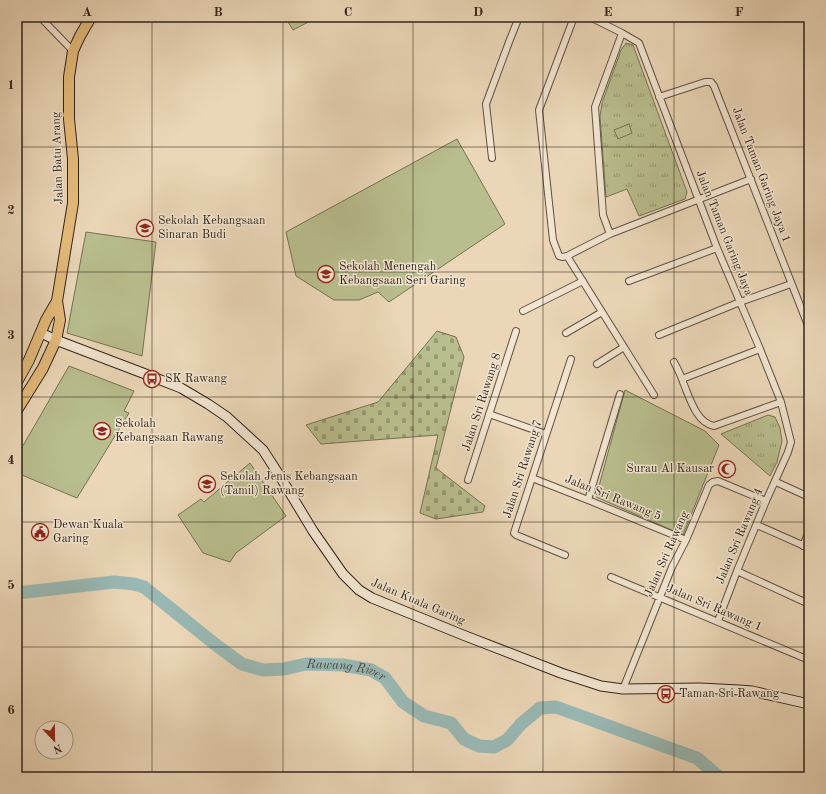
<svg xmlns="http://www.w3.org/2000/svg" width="826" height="794" font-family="'Old Standard TT',serif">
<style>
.cemetery{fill:url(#cemetery-stones);stroke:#767254}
.park{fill:url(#park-tufts);stroke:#767254}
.garden{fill:#b9be8e;stroke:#767254}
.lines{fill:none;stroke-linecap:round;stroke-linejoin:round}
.river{stroke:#99b8b4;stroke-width:13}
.street-casing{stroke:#605242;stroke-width:8}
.secondary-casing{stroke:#32251a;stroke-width:11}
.primary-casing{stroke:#32251a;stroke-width:12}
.street{stroke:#f2e5d1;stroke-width:6}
.secondary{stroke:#f2e5d1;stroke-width:9}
.primary{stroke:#e6bc7c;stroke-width:10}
.grid{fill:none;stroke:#32251a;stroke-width:1;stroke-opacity:0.55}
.labels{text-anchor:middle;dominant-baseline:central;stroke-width:3;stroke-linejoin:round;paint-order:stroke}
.street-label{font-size:12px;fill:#32251a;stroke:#f2e5d1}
.poi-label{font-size:12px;fill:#32251a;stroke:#f2e5d1;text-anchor:start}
.water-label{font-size:13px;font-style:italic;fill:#4c4a40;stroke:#f2e5d1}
.neatline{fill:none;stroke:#32251a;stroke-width:1.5}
.grid-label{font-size:13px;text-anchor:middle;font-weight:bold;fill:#32251a}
</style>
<defs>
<pattern id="cemetery-stones" width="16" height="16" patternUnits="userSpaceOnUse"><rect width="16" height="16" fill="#b9be8e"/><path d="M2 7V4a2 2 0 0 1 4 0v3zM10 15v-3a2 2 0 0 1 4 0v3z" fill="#979a73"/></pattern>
<pattern id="park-tufts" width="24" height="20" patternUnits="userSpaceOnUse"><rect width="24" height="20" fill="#b9be8e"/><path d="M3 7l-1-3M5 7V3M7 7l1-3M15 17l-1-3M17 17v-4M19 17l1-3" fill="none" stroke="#979a73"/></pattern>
</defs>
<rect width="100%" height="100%" fill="#ebd7b8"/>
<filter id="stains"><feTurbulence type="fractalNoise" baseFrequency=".005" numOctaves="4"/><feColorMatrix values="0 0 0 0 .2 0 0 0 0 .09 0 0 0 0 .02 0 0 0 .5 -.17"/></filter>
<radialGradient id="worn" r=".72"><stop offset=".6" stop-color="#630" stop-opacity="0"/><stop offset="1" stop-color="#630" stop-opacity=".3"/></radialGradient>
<path class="cemetery" d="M437 331 456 337 464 357 436 468 485 506 483 512 436 519 420 513 438 435 321 444 306 425 378 402Z"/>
<path class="park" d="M626 43 633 45 687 192 685 199 639 216 627 189 606 197 600 116 602 103 621 50Z
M768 415 775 417 780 428 782 441 777 462 770 476 721 434Z"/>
<path class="garden" d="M285 17H318L293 30Z
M629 124 632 133 618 139 614 130Z
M457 139 505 224 389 302 378 292 359 300H334L296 276 286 232Z
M86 232 156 242 142 356 67 333Z
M69 366 134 391 124 411 129 413 77 498 17 473V456Z
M625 390 705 431 719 445 683 535 596 497Z
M250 463 286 516 236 553 230 562 203 553 178 515 201 499 204 502Z"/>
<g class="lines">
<path class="river" id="s1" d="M17 593 114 582 134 584 144 587 216 645 242 664 263 670 284 669 306 664 343 665 371 670 385 678 403 702 424 716 451 723 464 739 479 746 494 747 507 740 521 724 540 708 556 707 697 758 719 777"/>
<g class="street-casing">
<path id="street" d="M40 17 73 51
M574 17 539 110 553 240 559 256 562 257 567 256 610 234 751 179
M590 17 622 33 639 43 717 248 760 349 781 402 791 442 788 452 766 501 737 571 718 621
M659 97 705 82H711L714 86 809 328
M492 158 486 104 509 42 519 17
M610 234 603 215 595 107 622 33
M567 256 654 395
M629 281 717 248
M523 311 583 281
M566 333 602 312
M659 335 740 302 791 284
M674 362C677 368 681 375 683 382 689 396 696 423 714 426L781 402
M597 364 624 347
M682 379 760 349
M489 414 546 434
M532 478 588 500 686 540
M468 480 516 331
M776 482 809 497
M588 500 620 394
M757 525 809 548
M803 546 809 531
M565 555 516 535 514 533 571 359
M737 571 809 604
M611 577 809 660
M623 689 672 567 686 540 709 485 713 482 718 481 766 501"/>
</g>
<g class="secondary-casing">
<path id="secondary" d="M41 333 56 340 148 375 181 388 208 404 227 417 263 450 281 478 313 531 343 574 359 590 372 598 463 635 561 673 601 686 623 689 700 688 739 690 752 691 809 704"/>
</g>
<g class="primary-casing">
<path id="primary" d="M17 382 29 360 46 320 57 301 73 203V159L69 119V77L73 51 80 36 91 17
M17 410 43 368 56 340 60 320 57 301"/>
</g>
<use href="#street" class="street"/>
<use href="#secondary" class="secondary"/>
<use href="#primary" class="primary"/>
</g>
<path class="grid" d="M152 17V777M283 17V777M413 17V777M543 17V777M674 17V777M17 147H809M17 272H809M17 397H809M17 522H809M17 647H809"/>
<defs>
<g id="school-ring" transform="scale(0.9)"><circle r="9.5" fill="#f2e5d1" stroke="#8f2418" stroke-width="1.5"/><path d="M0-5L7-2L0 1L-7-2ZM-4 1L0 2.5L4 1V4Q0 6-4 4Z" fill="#8f2418"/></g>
<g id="bus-ring" transform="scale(0.9)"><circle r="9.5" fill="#f2e5d1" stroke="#8f2418" stroke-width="1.5"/><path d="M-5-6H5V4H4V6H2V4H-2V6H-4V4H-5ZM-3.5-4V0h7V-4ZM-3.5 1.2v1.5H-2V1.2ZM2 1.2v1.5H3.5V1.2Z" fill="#8f2418"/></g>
<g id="mosque-ring" transform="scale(0.9)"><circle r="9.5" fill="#f2e5d1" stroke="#8f2418" stroke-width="1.5"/><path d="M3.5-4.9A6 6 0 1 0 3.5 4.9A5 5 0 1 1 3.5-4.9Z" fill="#8f2418"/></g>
<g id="civic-ring" transform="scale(0.9)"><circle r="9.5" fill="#f2e5d1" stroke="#8f2418" stroke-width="1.5"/><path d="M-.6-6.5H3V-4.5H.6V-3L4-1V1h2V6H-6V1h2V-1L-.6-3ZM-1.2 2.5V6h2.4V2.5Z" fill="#8f2418"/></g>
</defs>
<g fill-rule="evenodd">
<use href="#school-ring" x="145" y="228"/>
<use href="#school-ring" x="326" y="274"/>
<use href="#bus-ring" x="152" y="379"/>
<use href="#school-ring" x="102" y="431"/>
<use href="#mosque-ring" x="727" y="469"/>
<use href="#school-ring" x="207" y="484"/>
<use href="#civic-ring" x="40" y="532"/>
<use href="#bus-ring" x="666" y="694"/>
</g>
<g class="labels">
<g class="street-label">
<text transform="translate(58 158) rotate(-92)">Jalan Batu Arang</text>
<text transform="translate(761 175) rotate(69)">Jalan Taman Garing Jaya 1</text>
<text transform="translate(724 233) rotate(68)">Jalan Taman Garing Jaya</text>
<text transform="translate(482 402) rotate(-72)">Jalan Sri Rawang 8</text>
<text transform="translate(523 469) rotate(-72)">Jalan Sri Rawang 7</text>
<text transform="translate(613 498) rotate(22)">Jalan Sri Rawang 5</text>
<text transform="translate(740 536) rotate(-67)">Jalan Sri Rawang 4</text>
<text transform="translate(667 554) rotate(-66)">Jalan Sri Rawang</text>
<text transform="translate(418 602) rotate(23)">Jalan Kuala Garing</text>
<text transform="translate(714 608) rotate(23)">Jalan Sri Rawang 1</text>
</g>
<g class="poi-label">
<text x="158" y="221">Sekolah Kebangsaan<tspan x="158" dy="14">Sinaran Budi</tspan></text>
<text x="339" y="267">Sekolah Menengah<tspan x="339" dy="14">Kebangsaan Seri Garing</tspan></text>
<text x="165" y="379">SK Rawang</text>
<text x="115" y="424">Sekolah<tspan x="115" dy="14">Kebangsaan Rawang</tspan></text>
<text x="714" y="469" text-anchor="end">Surau Al Kausar</text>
<text x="220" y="477">Sekolah Jenis Kebangsaan<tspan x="220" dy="14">(Tamil) Rawang</tspan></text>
<text x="53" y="525">Dewan Kuala<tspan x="53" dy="14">Garing</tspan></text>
<text x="679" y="694">Taman Sri Rawang</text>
</g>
<g class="water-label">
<text stroke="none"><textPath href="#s1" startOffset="359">Rawang River</textPath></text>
</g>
</g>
<rect width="826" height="794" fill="none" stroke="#ebd7b8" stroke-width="44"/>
<g transform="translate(54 740) rotate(158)"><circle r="19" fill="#f2e5d1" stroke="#a59888"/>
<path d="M0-3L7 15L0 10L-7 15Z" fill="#8f2418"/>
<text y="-6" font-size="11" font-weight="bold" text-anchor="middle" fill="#32251a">N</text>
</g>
<rect x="22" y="22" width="782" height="750" class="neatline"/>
<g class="grid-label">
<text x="87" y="16">A</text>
<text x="218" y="16">B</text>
<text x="348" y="16">C</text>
<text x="478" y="16">D</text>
<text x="608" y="16">E</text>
<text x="739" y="16">F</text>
<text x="11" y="89">1</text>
<text x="11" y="214">2</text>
<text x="11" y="339">3</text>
<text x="11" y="464">4</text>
<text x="11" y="589">5</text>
<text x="11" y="714">6</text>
</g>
<rect width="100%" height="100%" filter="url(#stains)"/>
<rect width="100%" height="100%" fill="url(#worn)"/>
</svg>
